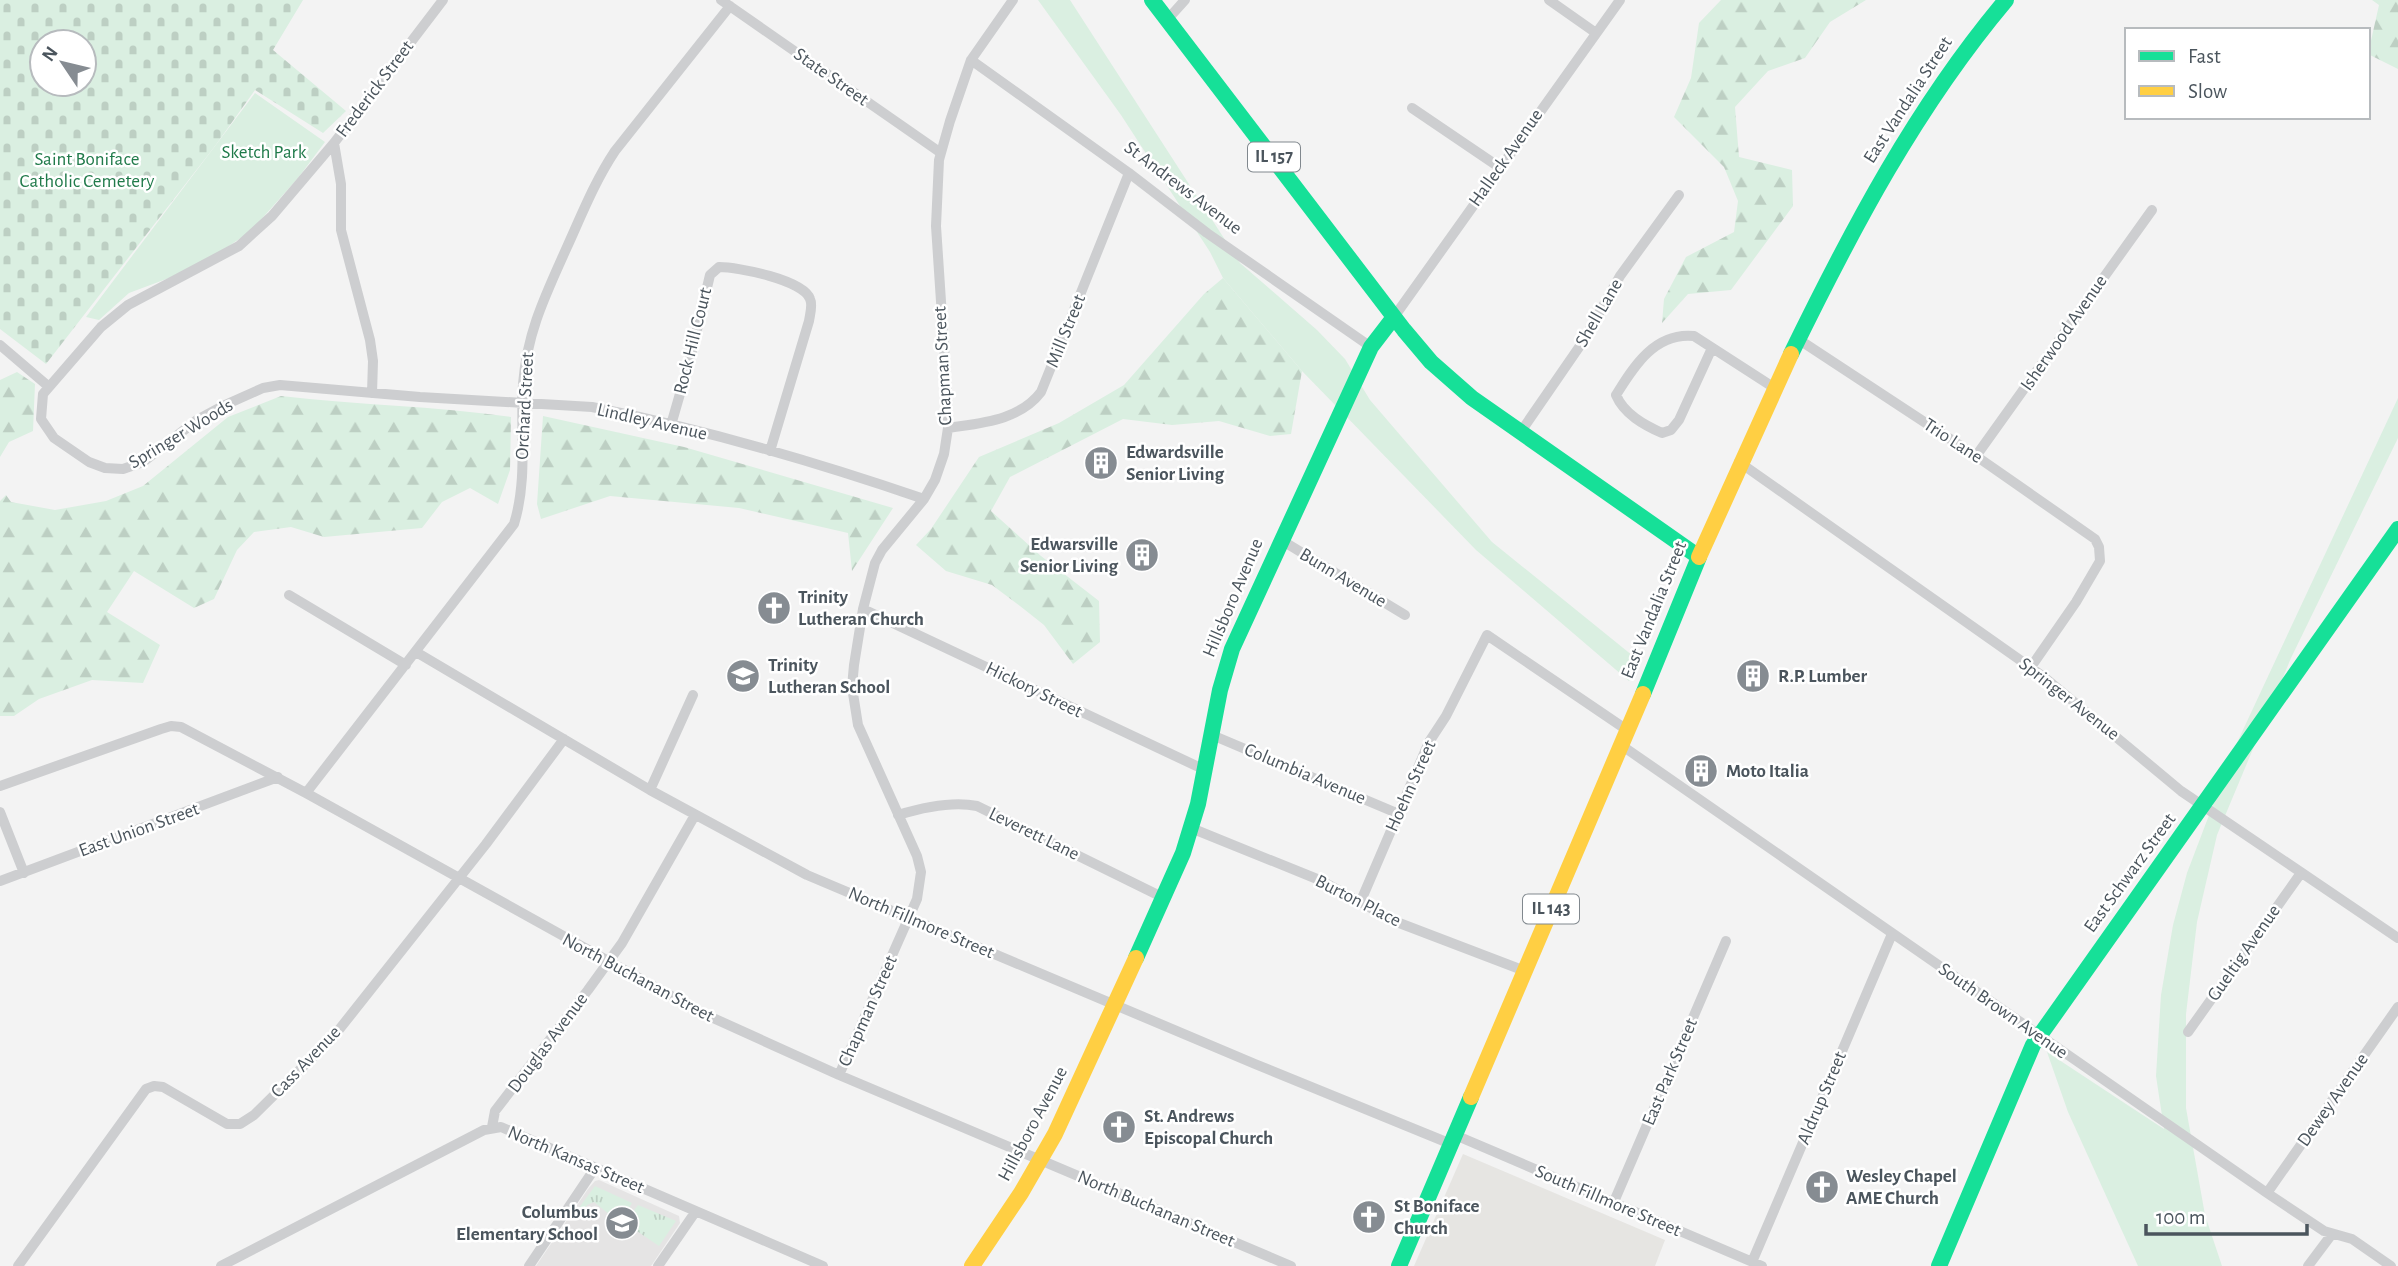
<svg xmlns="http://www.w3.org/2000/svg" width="2398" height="1266" font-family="'Alegreya Sans',sans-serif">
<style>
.commercial{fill:#e6e5e2}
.education{fill:#e5e4e4}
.grass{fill:url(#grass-tufts)}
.forest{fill:url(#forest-firs)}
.cemetery{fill:url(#cemetery-stones);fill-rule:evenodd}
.green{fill:#daefe1}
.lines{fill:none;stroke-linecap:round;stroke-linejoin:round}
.street{stroke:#cdced0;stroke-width:10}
.fast{stroke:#16e098;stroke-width:16}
.slow{stroke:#ffcf43;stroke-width:16}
.labels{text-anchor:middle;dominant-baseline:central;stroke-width:5;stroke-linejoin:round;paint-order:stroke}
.shield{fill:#fff;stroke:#81888e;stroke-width:2}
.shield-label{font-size:18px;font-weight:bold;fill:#4b555d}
.street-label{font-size:19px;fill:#4b555d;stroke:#fff}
.park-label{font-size:19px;fill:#207a4a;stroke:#fff}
.poi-label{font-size:19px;font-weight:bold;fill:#4b555d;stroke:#fff;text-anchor:start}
</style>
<defs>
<pattern id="grass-tufts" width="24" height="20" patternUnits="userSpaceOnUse" patternTransform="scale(1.75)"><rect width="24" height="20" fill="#daefe1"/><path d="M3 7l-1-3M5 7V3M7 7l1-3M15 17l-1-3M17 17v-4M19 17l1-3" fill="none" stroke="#bdcfc3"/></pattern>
<pattern id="forest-firs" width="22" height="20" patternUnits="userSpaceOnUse" patternTransform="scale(1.75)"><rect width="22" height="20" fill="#daefe1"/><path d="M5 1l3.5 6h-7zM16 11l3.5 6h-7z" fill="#bdcfc3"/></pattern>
<pattern id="cemetery-stones" width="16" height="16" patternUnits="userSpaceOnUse" patternTransform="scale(1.75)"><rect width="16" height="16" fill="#daefe1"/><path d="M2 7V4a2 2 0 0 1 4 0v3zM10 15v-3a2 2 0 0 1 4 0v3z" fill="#bdcfc3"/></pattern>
</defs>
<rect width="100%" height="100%" fill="#f3f3f3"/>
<path class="commercial" d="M1463 1154 1665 1240 1655 1266H1414Z"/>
<path class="education" d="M599 1180 679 1216 680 1223 651 1266H536L588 1189 595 1181Z"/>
<path class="grass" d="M595 1186 632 1203 620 1223 594 1202 587 1205 579 1219 573 1216Z
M638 1205 676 1221 659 1246 625 1223Z"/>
<path class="forest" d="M1721 0H1866L1830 22 1805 58 1768 71 1735 107 1739 157 1792 170 1793 206 1731 290 1688 294 1662 323 1664 299 1686 257 1734 232 1738 201 1724 167 1674 117 1691 78 1699 23Z
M2372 0H2398V69L2368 54 2379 5Z
M1223 278 1302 371 1291 434 1270 436 1219 421 1172 425 1123 419 1010 477 991 511 1041 556 1099 601 1100 642 1073 664 1044 625 1020 606 992 585 946 571 916 545 931 529 979 457 1059 423 1124 385 1204 294Z
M17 372 35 384 33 431 9 442 0 457V380Z
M281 396C357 405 435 406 511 417L510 470 498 504 470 488 442 502 422 528 324 537 291 527 254 532 237 550 214 599 194 608 134 571 107 612 160 645 143 683 92 680 39 699 14 716H0V501L6 495 11 502 55 510 106 501 143 486 228 417Z
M543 416 684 447 893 508 852 571 848 533 739 508 610 496 541 519 537 504Z"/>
<path class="cemetery" d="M0 0H303L273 50 346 111 323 133 255 90 215 146 46 364 0 329ZM42 42H84V84H42Z"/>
<path class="green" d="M1038 0H1070L1240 263 1317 330 1345 359 1370 400 1492 542 1638 660 1629 681 1476 550 1302 371 1223 278 1210 252 1121 115Z
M255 93 325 142 298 178 251 231 223 250 169 278 129 293 99 320 86 317Z
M2398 398V438L2291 658 2217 835 2197 922 2186 1014V1108L2205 1215 2222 1266H2138L2068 1112 2047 1052 2164 1129 2156 1076 2161 995 2173 925 2187 873 2235 747Z"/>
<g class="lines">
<path class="street" d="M721 0 941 153
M1549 0 1596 33
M1167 20 1185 0
M971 60 1129 173 1207 233 1371 347
M1412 108 1499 167
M334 143 272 216 239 246 128 305 101 327 43 394 41 419 54 438 89 462 105 468 123 469 143 462 197 420 225 405 263 388 280 385 420 397 592 407C704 429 816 462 924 499
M1394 317 1620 0
M1798 339 1976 456 2095 539 2099 547 2100 561 2076 602 2031 667
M0 345 48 386
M1712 348 1679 420 1671 430 1662 433C1644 425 1624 414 1616 395 1634 366 1655 332 1694 336L1773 387
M372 393 373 361 370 340 341 230V184L334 143 443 0
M671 425 690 359 710 275 719 267C738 267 804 280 810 299 813 305 810 314 809 321L770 451
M948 428C980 423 1019 421 1041 392L1129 173
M1520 433 1584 340 1620 276 1679 195
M1976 456 2152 210
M1739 462 2044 677 2181 791 2398 938
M1281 540 1405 615
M289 595 406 665
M863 609 1205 770
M416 652 650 790 807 875 1255 1064 1451 1144
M1212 735 1399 814
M1621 745 2267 1193 2324 1231 2352 1239 2391 1266
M0 786 161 729 171 726 181 727 306 793 702 1013 839 1075 1291 1266
M650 790 693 695
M306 793 514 524C528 479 520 431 523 384 527 332 546 294 567 247 582 214 595 181 615 151L730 6
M0 812 24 873
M898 815C921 808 953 801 977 806L1164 898
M1191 828 1322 881 1394 921 1525 971
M0 881 278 777
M1360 903 1429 742 1446 716 1487 635 1627 730
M2188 1032 2301 873
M839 1075 917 899 921 872 917 856 858 725 852 687 854 665 863 609 875 563 882 550 924 499 935 480 944 454 948 428 947 392 936 226 939 160 950 121 971 60 1013 0
M492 1127 495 1111 588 990 622 943 695 815
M1455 1135 1762 1266
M2267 1193 2398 1007
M1613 1204 1726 941
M1752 1262 1892 934
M18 1266 146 1089 154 1086 163 1087 227 1124H240L254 1115 334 1036 486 844 564 739
M221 1266 484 1130 501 1127 823 1266
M529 1266 595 1168
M658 1266 696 1211
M2308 1266 2332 1234"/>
<path class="fast" d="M1152 0 1404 330 1431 362 1472 398 1699 557 1643 694
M1791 354C1852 229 1916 107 2006 0
M1136 958 1183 853 1198 804 1220 690 1232 649 1371 347 1394 317
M1399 1266 1471 1097
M1939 1266 2033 1045 2398 529"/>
<path class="slow" d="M1699 557 1791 354
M1471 1097 1643 694
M972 1266 1021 1193 1055 1134 1136 958"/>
</g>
<defs>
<g id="building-disc" transform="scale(1.75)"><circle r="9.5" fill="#868c92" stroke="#fff"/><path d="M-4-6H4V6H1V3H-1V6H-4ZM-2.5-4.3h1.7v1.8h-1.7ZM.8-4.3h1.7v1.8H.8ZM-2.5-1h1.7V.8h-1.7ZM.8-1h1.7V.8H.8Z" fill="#fff"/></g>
<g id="church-disc" transform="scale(1.75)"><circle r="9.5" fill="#868c92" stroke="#fff"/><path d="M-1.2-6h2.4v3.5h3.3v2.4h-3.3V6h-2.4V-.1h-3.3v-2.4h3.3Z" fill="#fff"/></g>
<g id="school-disc" transform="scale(1.75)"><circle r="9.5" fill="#868c92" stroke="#fff"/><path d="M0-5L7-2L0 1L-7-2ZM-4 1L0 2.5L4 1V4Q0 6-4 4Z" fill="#fff"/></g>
</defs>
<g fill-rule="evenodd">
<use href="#building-disc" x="1101" y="463"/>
<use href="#building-disc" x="1142" y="555"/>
<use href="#church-disc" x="774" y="608"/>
<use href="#school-disc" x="743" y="676"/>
<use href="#building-disc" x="1753" y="676"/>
<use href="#building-disc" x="1701" y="771"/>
<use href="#church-disc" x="1119" y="1127"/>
<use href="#church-disc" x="1822" y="1187"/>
<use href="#church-disc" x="1369" y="1217"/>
<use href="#school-disc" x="622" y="1223"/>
</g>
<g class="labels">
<g class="shield">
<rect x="1248" y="142.5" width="52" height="29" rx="5"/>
<rect x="1523" y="894.5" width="56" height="29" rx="5"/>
</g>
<g class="shield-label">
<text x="1274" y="157">IL 157</text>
<text x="1551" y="909">IL 143</text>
</g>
<g class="street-label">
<text transform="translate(831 77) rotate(35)">State Street</text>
<text transform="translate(375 89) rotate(-53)">Frederick Street</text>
<text transform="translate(1908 100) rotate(-57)">East Vandalia Street</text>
<text transform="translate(1506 158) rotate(-55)">Halleck Avenue</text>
<text transform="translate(1183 188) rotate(37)">St Andrews Avenue</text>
<text transform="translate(1599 313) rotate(-60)">Shell Lane</text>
<text transform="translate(1066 331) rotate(-68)">Mill Street</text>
<text transform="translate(2064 333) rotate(-55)">Isherwood Avenue</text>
<text transform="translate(693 341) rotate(-76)">Rock Hill Court</text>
<text transform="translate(943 366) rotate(-93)">Chapman Street</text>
<text transform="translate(525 406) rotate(-87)">Orchard Street</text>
<text transform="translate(652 422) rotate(13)">Lindley Avenue</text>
<text transform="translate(181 434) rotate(-31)">Springer Woods</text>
<text transform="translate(1953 441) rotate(33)">Trio Lane</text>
<text transform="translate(1343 578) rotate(31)">Bunn Avenue</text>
<text transform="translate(1233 598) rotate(-67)">Hillsboro Avenue</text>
<text transform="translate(1654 610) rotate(-68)">East Vandalia Street</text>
<text transform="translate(1034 690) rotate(26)">Hickory Street</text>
<text transform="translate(2069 699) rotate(38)">Springer Avenue</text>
<text transform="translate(1305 774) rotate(23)">Columbia Avenue</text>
<text transform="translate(1411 786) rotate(-66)">Hoehn Street</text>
<text transform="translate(139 830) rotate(-20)">East Union Street</text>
<text transform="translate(1034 834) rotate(26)">Leverett Lane</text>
<text transform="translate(2130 873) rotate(-54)">East Schwarz Street</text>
<text transform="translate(1358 901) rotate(27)">Burton Place</text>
<text transform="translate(921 923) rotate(23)">North Fillmore Street</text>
<text transform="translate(2244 953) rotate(-55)">Gueltig Avenue</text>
<text transform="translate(638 978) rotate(28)">North Buchanan Street</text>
<text transform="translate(868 1011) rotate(-66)">Chapman Street</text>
<text transform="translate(2003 1011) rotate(35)">South Brown Avenue</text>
<text transform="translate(548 1043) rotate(-53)">Douglas Avenue</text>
<text transform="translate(306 1062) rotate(-46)">Cass Avenue</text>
<text transform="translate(1670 1072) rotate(-67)">East Park Street</text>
<text transform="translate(1822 1098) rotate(-67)">Aldrup Street</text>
<text transform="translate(2333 1100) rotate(-55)">Dewey Avenue</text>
<text transform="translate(1033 1124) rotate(-62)">Hillsboro Avenue</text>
<text transform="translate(576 1160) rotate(23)">North Kansas Street</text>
<text transform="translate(1608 1201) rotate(23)">South Fillmore Street</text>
<text transform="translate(1156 1209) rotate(23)">North Buchanan Street</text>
</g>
<g class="park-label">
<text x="264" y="152">Sketch Park</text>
<text x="87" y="159">Saint Boniface<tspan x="87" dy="22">Catholic Cemetery</tspan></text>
</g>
<g class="poi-label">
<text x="1126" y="452">Edwardsville<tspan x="1126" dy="22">Senior Living</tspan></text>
<text x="1118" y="544" text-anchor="end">Edwarsville<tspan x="1118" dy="22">Senior Living</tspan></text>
<text x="798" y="597">Trinity<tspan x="798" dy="22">Lutheran Church</tspan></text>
<text x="768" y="665">Trinity<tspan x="768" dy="22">Lutheran School</tspan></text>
<text x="1778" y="676">R.P. Lumber</text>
<text x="1726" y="771">Moto Italia</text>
<text x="1144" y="1116">St. Andrews<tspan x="1144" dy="22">Episcopal Church</tspan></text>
<text x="1846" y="1176">Wesley Chapel<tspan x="1846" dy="22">AME Church</tspan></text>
<text x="1394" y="1206">St Boniface<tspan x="1394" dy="22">Church</tspan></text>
<text x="598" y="1212" text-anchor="end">Columbus<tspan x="598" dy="22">Elementary School</tspan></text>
</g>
</g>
<rect x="2125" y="28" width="245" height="91" fill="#ffffff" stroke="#b7bbbe" stroke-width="2"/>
<rect x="2139" y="51" width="35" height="10" fill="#16e098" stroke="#b7bbbe" stroke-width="2"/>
<text x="2188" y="63" font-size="21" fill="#4b555d">Fast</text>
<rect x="2139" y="86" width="35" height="10" fill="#ffcf43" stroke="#b7bbbe" stroke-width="2"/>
<text x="2188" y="98" font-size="21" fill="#4b555d">Slow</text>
<g transform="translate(63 63) rotate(305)"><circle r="33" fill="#ffffff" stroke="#b7bbbe" stroke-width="2"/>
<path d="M0-5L12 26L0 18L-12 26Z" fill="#868c92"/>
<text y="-10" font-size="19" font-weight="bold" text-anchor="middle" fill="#4b555d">N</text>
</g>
<path d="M2146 1224v10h161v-10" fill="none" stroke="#4b555d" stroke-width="3.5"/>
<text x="2156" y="1224" font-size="21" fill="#4b555d" stroke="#ffffff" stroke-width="5" paint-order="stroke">100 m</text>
</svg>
